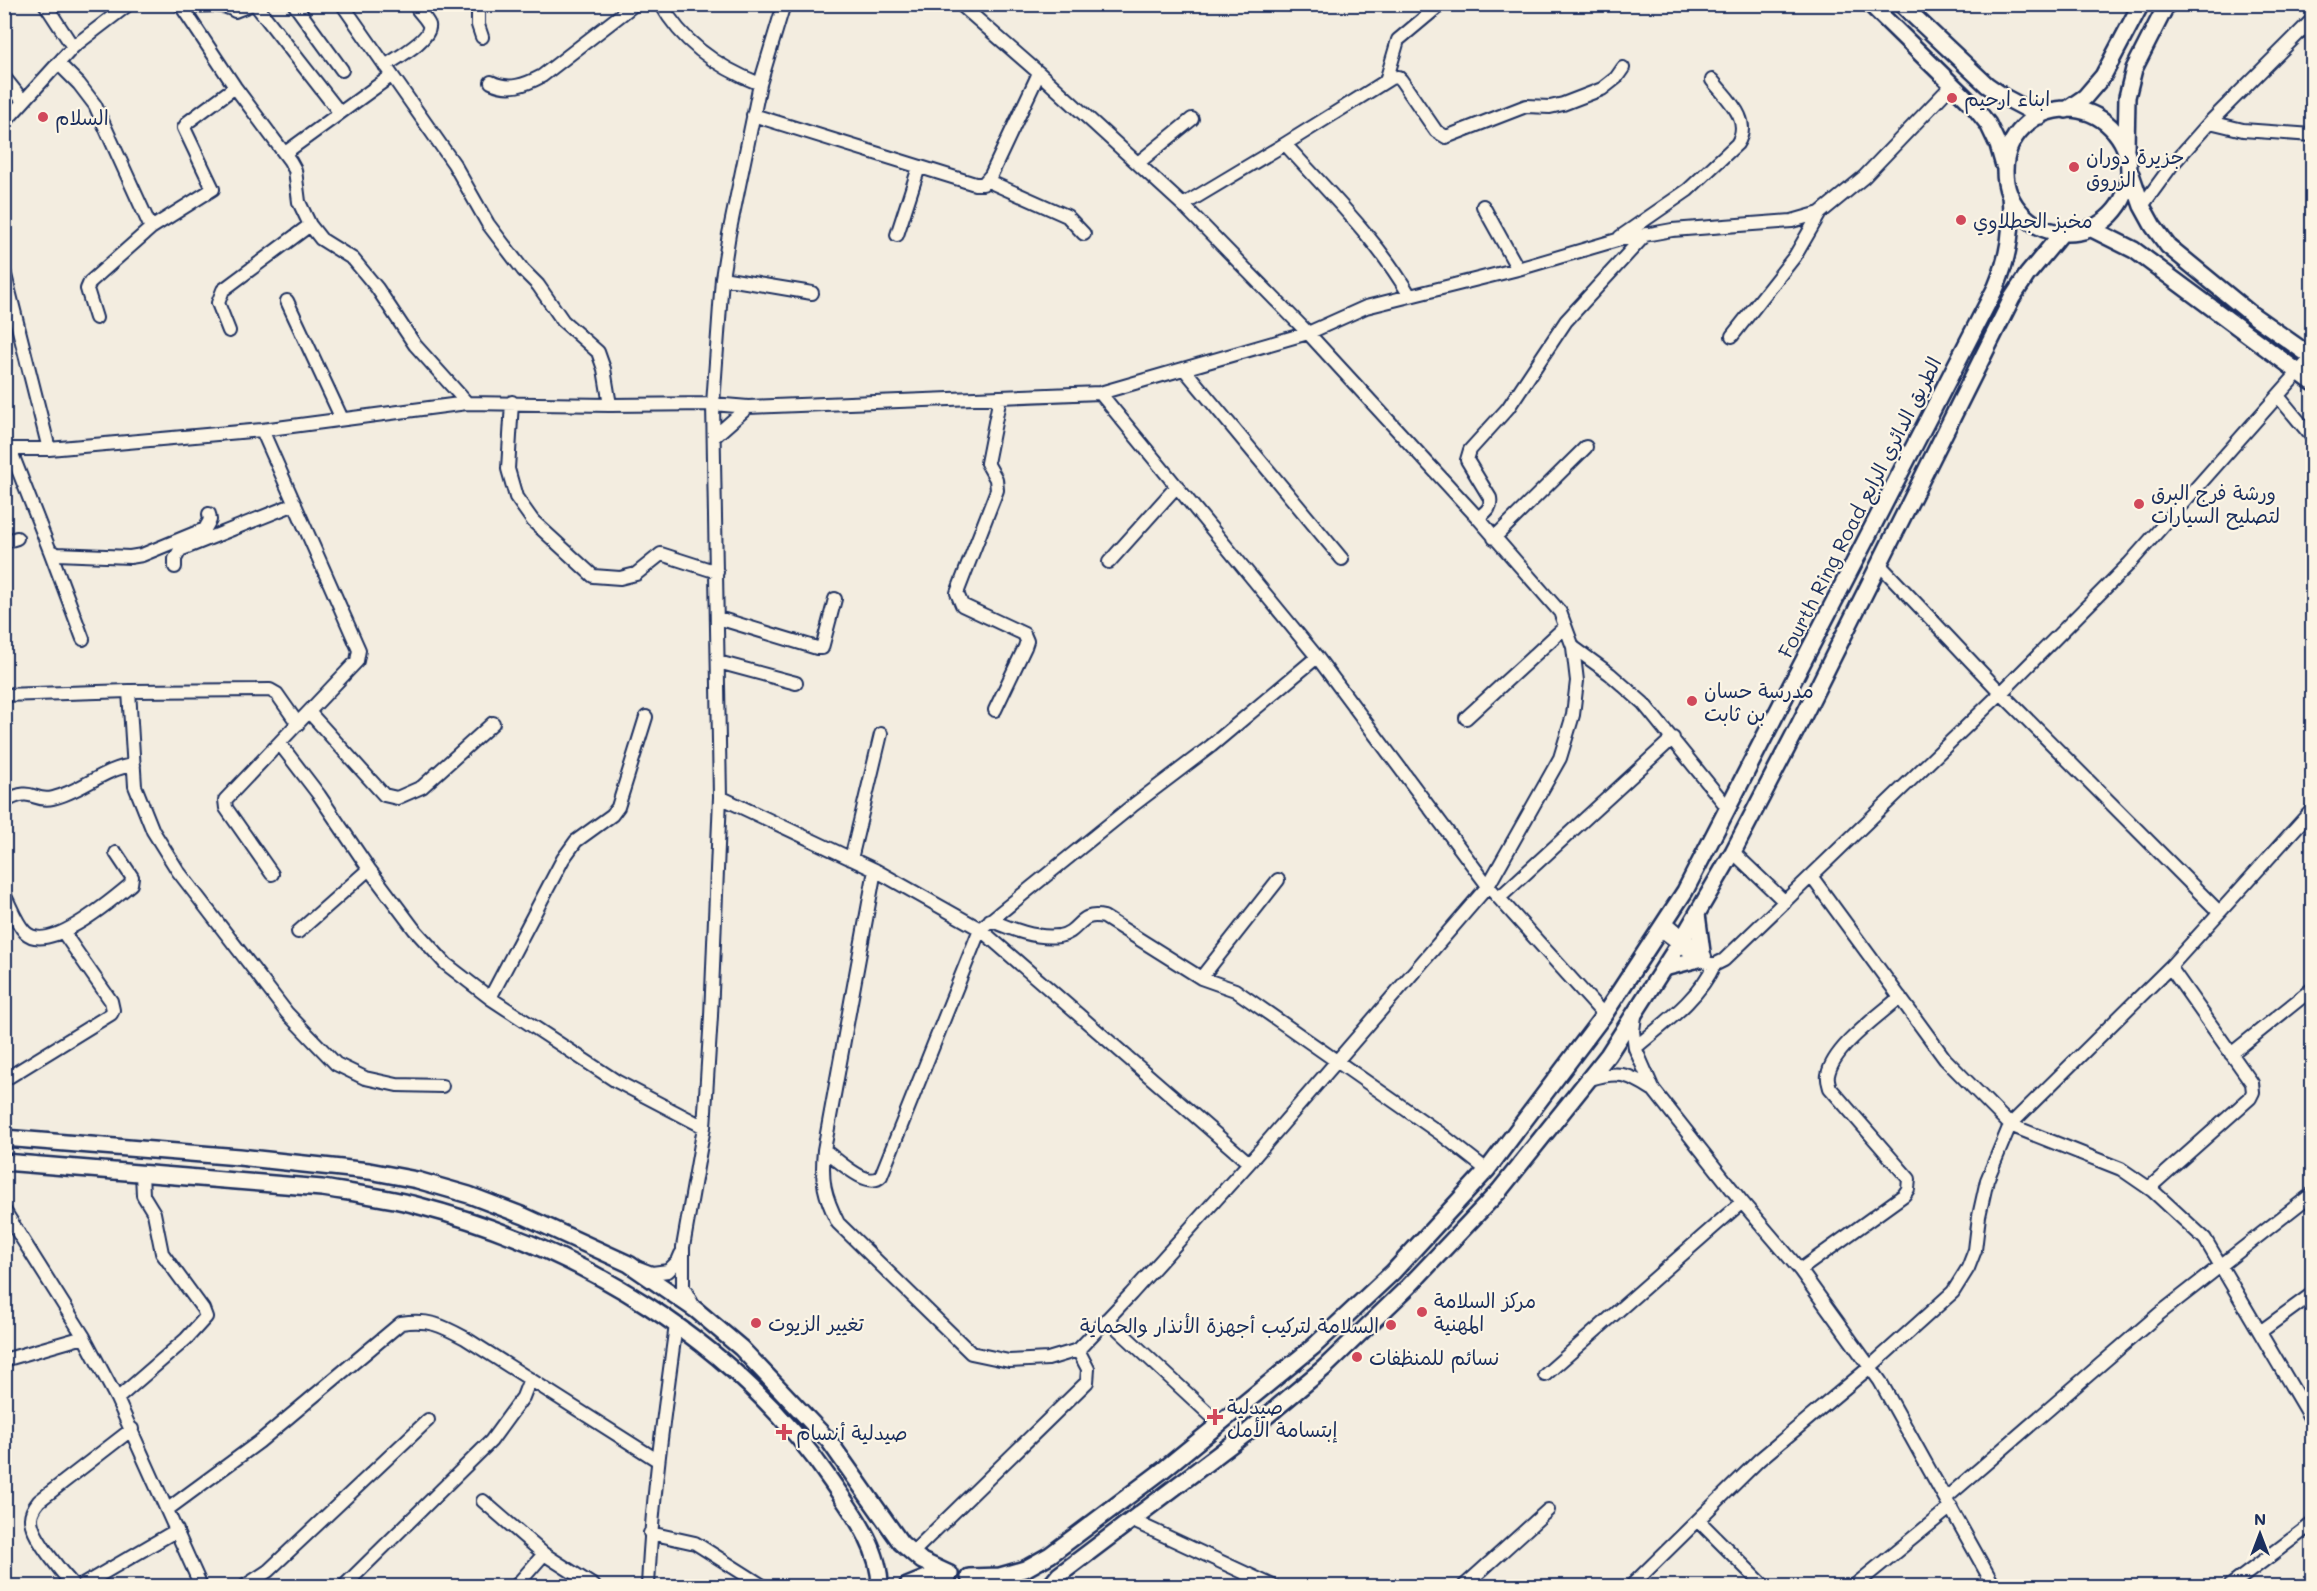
<svg xmlns="http://www.w3.org/2000/svg" width="2317" height="1591" font-family="Mali,'Playpen Sans Arabic',sans-serif">
<style>
.lines{fill:none;stroke-linecap:round;stroke-linejoin:round}
.minor-casing{stroke:#1b2f5e;stroke-width:16}
.major-casing{stroke:#1b2f5e;stroke-width:20}
.minor{stroke:#fcf5e5;stroke-width:12}
.major{stroke:#fcf5e5;stroke-width:15}
.poi-dot{fill:#d1495b;stroke:#fcf5e5;stroke-width:2}
.labels{text-anchor:middle;dominant-baseline:central;stroke-width:4.5;stroke-linejoin:round;paint-order:stroke}
.poi-label{font-size:20px;fill:#1b2f5e;stroke:#fcf5e5;text-anchor:start}
.street-label{font-size:20px;fill:#1b2f5e;stroke:#fcf5e5}
</style>
<rect width="100%" height="100%" fill="#f3ede0"/>
<filter id="ink" filterUnits="userSpaceOnUse"><feTurbulence type="fractalNoise" baseFrequency=".0167" numOctaves="2"/><feDisplacementMap in="SourceGraphic" scale="12" xChannelSelector="R" yChannelSelector="G"/><feConvolveMatrix kernelMatrix="1 2 1 2 8 2 1 2 1" color-interpolation-filters="sRGB"/></filter>
<g filter="url(#ink)">
<g class="lines">
<g class="minor-casing">
<path id="minor" d="M45 4 73 47
M180 4 235 87 290 161 295 170 299 202 310 225 321 239 353 259 377 288 415 345 467 403
M255 4 340 113
M294 4 342 70
M342 4 454 164 488 224 523 270 538 285 563 321 598 352 604 369 610 405
M478 4V25L482 37
M661 4C683 44 719 68 760 84
M182 7C198 6 221 2 235 11L253 4
M58 63 79 84 95 105 151 228
M385 66C395 59 432 39 429 25 427 20 421 14 418 10
M4 77 23 101
M1386 81 1398 40 1441 4
M491 82C509 91 525 85 542 76L635 4
M753 115 975 184H983L991 175 1039 73
M2210 122 2243 130 2312 135
M4 123 73 47 129 4
M1285 144C1329 193 1377 239 1410 296
M285 153 391 76
M1138 163 1192 119
M988 181 1067 216 1084 234
M1183 205 1285 144 1391 78 1398 77 1401 80 1436 131 1446 137 1526 106 1550 107 1563 104 1602 89 1616 78 1623 68
M1483 206 1518 269
M2142 206 2172 165 2210 122 2312 20
M897 235 919 167
M1620 237 1688 190 1737 144C1753 120 1727 99 1712 80
M4 271 49 449
M722 278 812 293
M287 301 342 419
M96 318 87 289 90 282 151 228 213 189 184 128 188 122 235 87
M229 331 218 303 223 290 310 225
M1732 336 1795 256 1820 213
M1184 369 1342 559
M1100 393 1308 333 1366 307 1518 269 1617 240 1672 230 1792 221 1820 213 1864 177 1953 84
M2278 396 2312 437
M512 402 508 469 516 497 533 521 593 576 620 578 636 574 661 554 717 572
M262 430 359 650 357 661 225 800 226 808 272 874
M714 437 748 407
M4 449H49L262 430 467 403 610 405 713 404 748 407 1100 393 1317 657 1488 886 1604 1015
M10 449 50 551 57 554 130 557 142 555 205 529 210 520 209 514
M1478 518C1485 512 1492 509 1490 498L1467 460 1470 450 1508 408 1566 321 1646 234
M1494 538 1586 447
M4 542 17 538
M50 551 83 639
M1109 562 1177 486
M1879 564 2001 693 2218 911
M175 567V559L180 550 295 504
M718 618 817 648H822L835 599
M1573 647 1610 674 1643 703 1728 808
M718 662 796 683
M129 691 270 690 277 694 298 724
M4 695 129 691 135 786 153 831 178 871 287 1013 336 1064 365 1078 397 1085 442 1086
M995 710 1025 647 1027 641 1024 634 962 605 957 593 997 490 996 479 987 463 1000 397
M309 712 384 795 397 798 422 787 493 723
M1466 718 1565 627
M280 744 319 795 369 869 414 929 446 964 490 998 616 1081 704 1127
M720 797 875 870 980 929 1249 1163
M4 802C34 785 32 803 53 798 81 792 104 768 134 765
M1733 852 1785 902
M851 859 881 734
M875 870 824 1150C821 1181 824 1195 838 1223L971 1353 1009 1361 1048 1359 1078 1350 1131 1294 1249 1163 1488 886 1560 758 1573 715 1577 681 1573 647 1560 612 1478 518 1308 333 1183 205 1039 73 960 4
M1811 876 1945 1059 2010 1125 2121 1169 2153 1191 2205 1239 2312 1421
M4 894C10 905 16 923 25 932 48 955 113 899 131 884L132 877 116 853
M1499 898 1673 738
M990 920C1011 929 1036 939 1059 936 1081 932 1078 911 1104 917L1201 978 1235 990 1441 1134 1487 1170
M1666 922 1705 956
M1661 930 1699 959 1714 965 1724 960 2001 693 2129 564 2312 357
M298 932 369 869
M1201 978 1278 880
M490 998 563 859 576 841 612 815 618 807 646 717
M1635 1016 1633 1031 1635 1048 1653 1089 1742 1202 1800 1270 1880 1381 1994 1586
M1635 1048C1663 1024 1699 999 1714 965
M2231 1054 2312 989
M1590 1079C1617 1071 1628 1073 1652 1089
M4 1080 111 1014 113 1010 111 1001 63 932
M824 1150C837 1159 868 1190 881 1176L980 929 1132 806 1211 746 1317 657
M2149 1188 2250 1098 2253 1092 2252 1083 2170 967
M4 1210 84 1337 117 1399 201 1586
M639 1268 652 1273 668 1271 678 1261 681 1254
M1800 1270 1904 1195 1908 1189 1909 1179 1830 1088C1829 1084 1827 1079 1828 1075 1833 1047 1880 1015 1900 997
M694 1307 683 1287V1247L704 1127 711 1016 720 797 713 404 722 278 729 234 760 84 784 4
M1107 1319 1220 1424
M2260 1332 2312 1294
M4 1360 84 1337
M1545 1375 1742 1202
M117 1399 186 1339 206 1317 203 1309 162 1253 154 1213 143 1195 142 1173
M1946 1498 2159 1314 2312 1194
M483 1501 544 1554 594 1586
M168 1509 259 1442 401 1323C429 1319 441 1325 465 1338L657 1460
M1131 1520 1273 1586
M1698 1520 1764 1586
M650 1533 695 1543 763 1586
M912 1553 1087 1382 1088 1369 1078 1350
M74 1586C63 1574 30 1535 31 1518 31 1512 35 1506 39 1501L132 1429
M81 1586 177 1530
M245 1586 268 1571 428 1420
M344 1586 491 1441 523 1397 530 1379
M516 1586 544 1554
M648 1586C652 1499 664 1413 676 1325
M1464 1586 1548 1510
M1631 1586 1759 1460 1870 1367 1953 1292 1968 1268 1975 1250 1979 1216 1987 1180 2010 1125 2170 967 2312 810
M1854 1586 1951 1507
M2230 1586 2312 1524"/>
</g>
<g class="major-casing">
<path id="major" d="M1870 4 1972 104 1988 124 1998 145 2004 166
M1901 4 1987 85 2006 98 2040 116
M2005 171a62 62 0 1 1 124 0a62 62 0 1 1-124 0Z
M2066 110 2085 97 2103 76 2141 4
M2126 148 2127 97 2134 69 2167 4
M2131 174 2142 206 2153 226 2168 246 2251 314 2312 357
M2090 228 2134 250 2312 382
M1697 914 1702 952
M1664 968 1699 959
M4 1138 239 1157 369 1171 417 1180 469 1195 524 1216 629 1264 696 1310 741 1348 829 1441 901 1543 922 1561 950 1574
M4 1162 322 1188C353 1193 385 1197 416 1205 579 1247 735 1341 831 1481 852 1512 880 1547 880 1586
M969 1577 1000 1576 1025 1569 1050 1555 1163 1470 1313 1347 1393 1272 1487 1170 1604 1015 1685 891 1996 287C2009 256 2013 229 2010 195
M907 1586 934 1575 949 1574
M1050 1586 1059 1575 1244 1435 1324 1368 1408 1287 1499 1191 1608 1055 1684 936 1733 852 1798 727 2012 298 2027 275 2062 233"/>
</g>
<use href="#minor" class="minor"/>
<use href="#major" class="major"/>
</g>
</g>
<g class="poi-dot">
<circle cx="1952" cy="98" r="6"/>
<circle cx="43" cy="117" r="6"/>
<circle cx="2074" cy="167" r="6"/>
<circle cx="1961" cy="220" r="6"/>
<circle cx="2139" cy="504" r="6"/>
<circle cx="1692" cy="701" r="6"/>
<circle cx="1422" cy="1312" r="6"/>
<circle cx="756" cy="1323" r="6"/>
<circle cx="1391" cy="1325" r="6"/>
<circle cx="1357" cy="1357" r="6"/>
<path d="M1212 1408h6v6h6v6h-6v6h-6v-6h-6v-6h6z"/>
<path d="M781 1423h6v6h6v6h-6v6h-6v-6h-6v-6h6z"/>
</g>
<g class="labels">
<g class="poi-label">
<text x="1964" y="98">ابناء ارحيم</text>
<text x="55" y="117">السلام</text>
<text x="2086" y="156">جزيرة دوران<tspan x="2086" dy="23">الزروق</tspan></text>
<text x="1973" y="220">مخبز الجطلاوي</text>
<text x="2151" y="492">ورشة فرج البرق<tspan x="2151" dy="23">لتصليح السيارات</tspan></text>
<text x="1704" y="690">مدرسة حسان<tspan x="1704" dy="23">بن ثابت</tspan></text>
<text x="1434" y="1300">مركز السلامة<tspan x="1434" dy="23">المهنية</tspan></text>
<text x="768" y="1323">تغيير الزيوت</text>
<text x="1379" y="1325" text-anchor="end">السلامة لتركيب أجهزة الأنذار والحماية</text>
<text x="1369" y="1357">نسائم للمنظفات</text>
<text x="1227" y="1406">صيدلية<tspan x="1227" dy="23">إبتسامة الأمل</tspan></text>
<text x="796" y="1432">صيدلية أنسام</text>
</g>
<g class="street-label">
<text transform="translate(1859 507) rotate(-63)">Fourth Ring Road الطريق الدائري الرابع</text>
</g>
</g>
<rect width="2317" height="1591" fill="none" stroke="#fcf5e5" stroke-width="24"/>
<rect x="12" y="12" width="2293" height="1567" fill="none" stroke="#1b2f5e" stroke-width="2" filter="url(#ink)"/>
<g transform="translate(2260 1534)" stroke="#fcf5e5" stroke-width="4.5" paint-order="stroke">
<path d="M0-4.5L10 22L0 15L-10 22Z" fill="#1b2f5e"/>
<text y="-9" font-size="16" font-weight="bold" text-anchor="middle" fill="#1b2f5e">N</text>
</g>
</svg>
